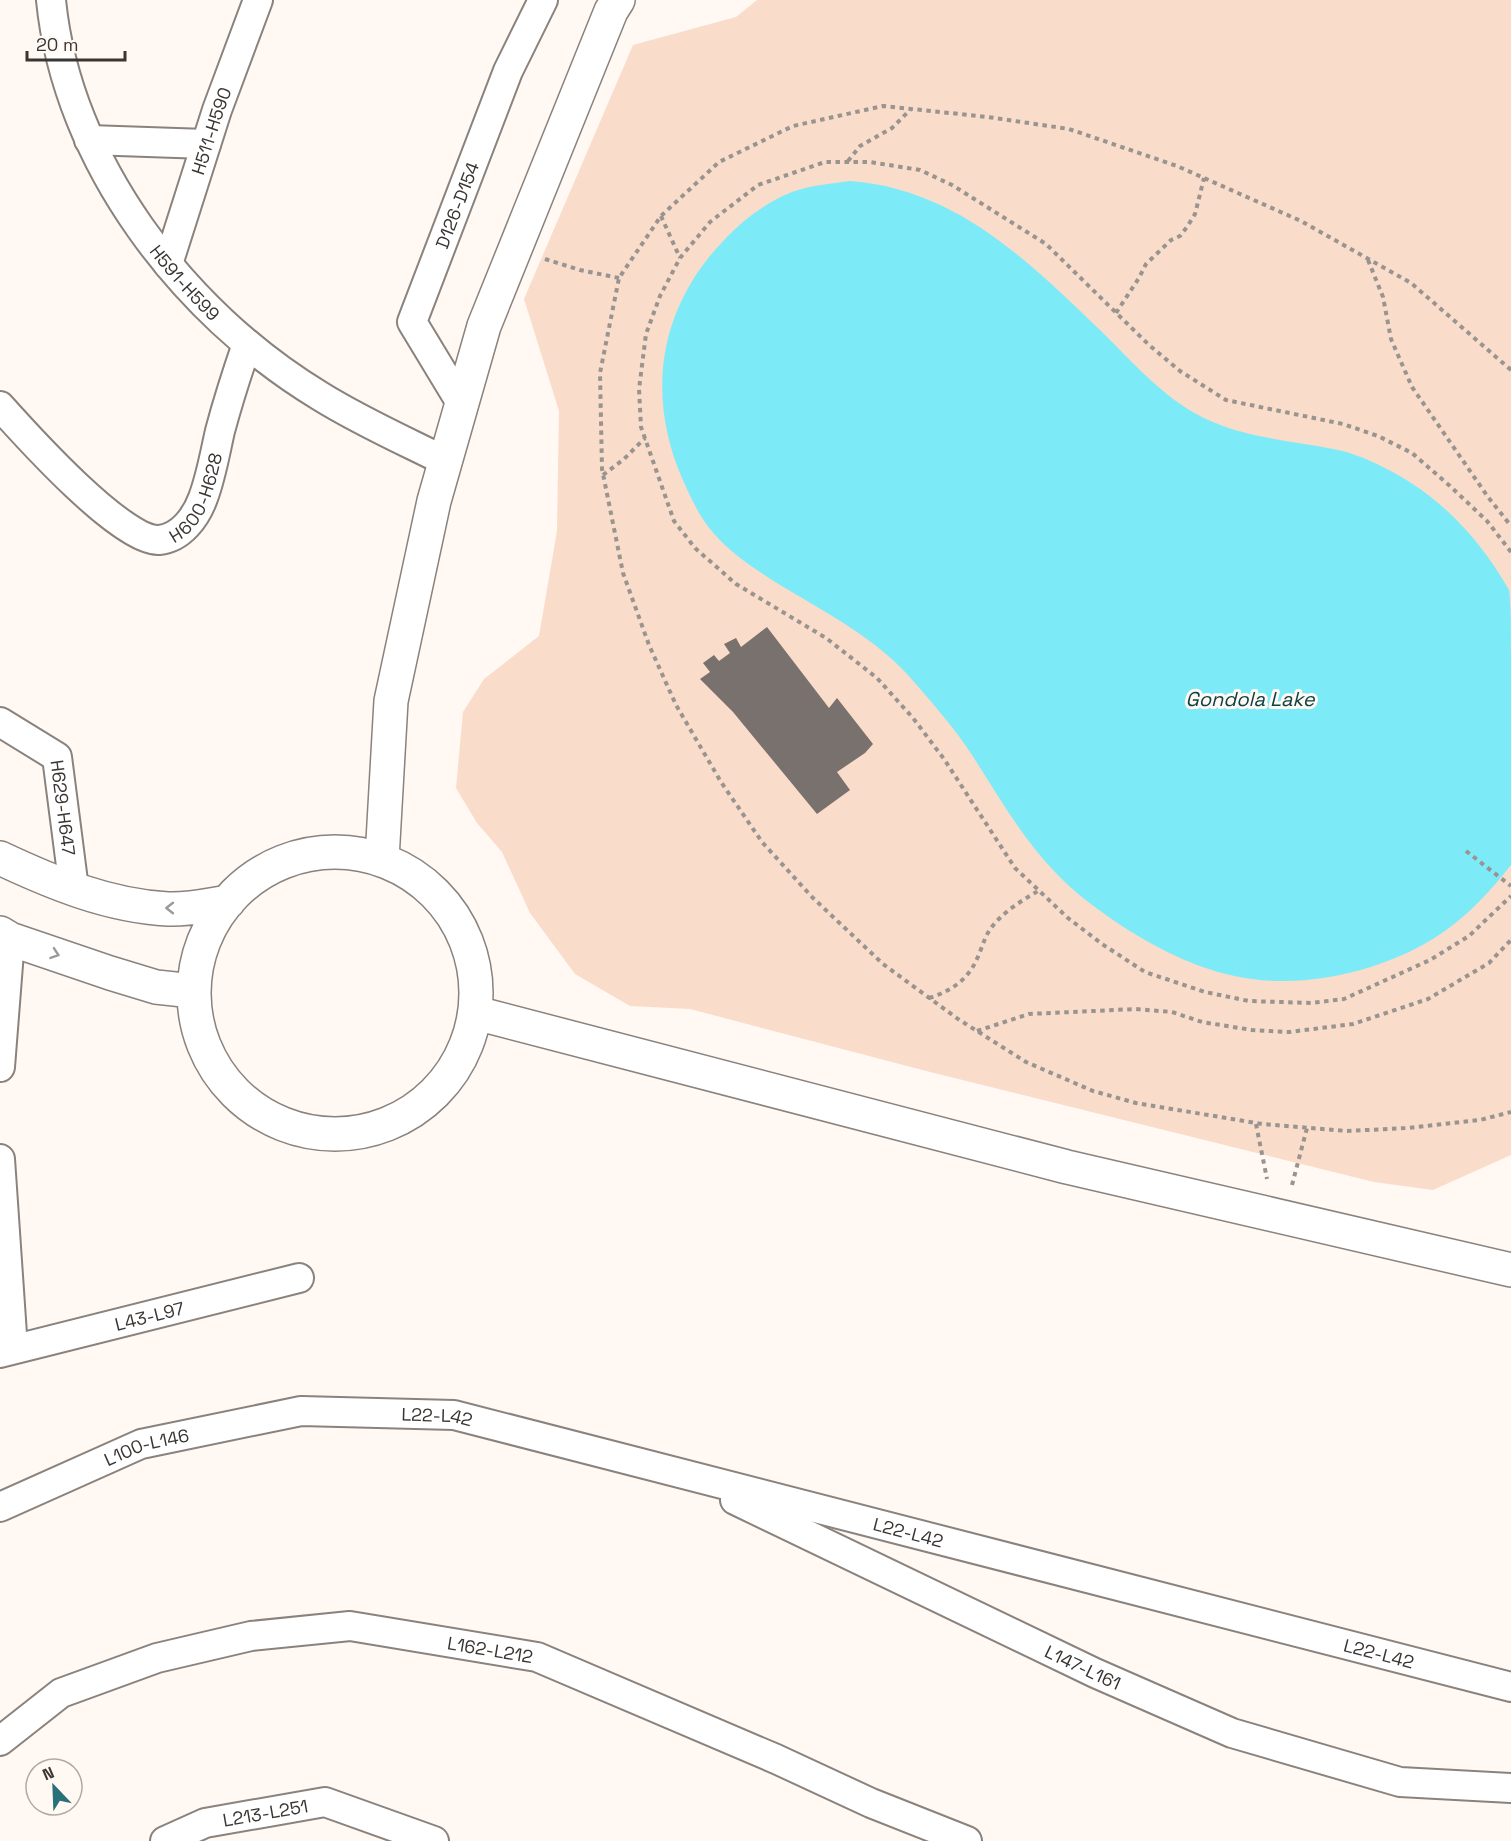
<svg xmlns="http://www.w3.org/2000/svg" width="1511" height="1841" font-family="'Space Grotesk',sans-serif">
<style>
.green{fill:#fadcca}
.water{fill:#7debf7}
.building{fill:#79716d}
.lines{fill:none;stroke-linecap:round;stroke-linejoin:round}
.minor-casing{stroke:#8a827d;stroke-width:32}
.tertiary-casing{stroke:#8a827d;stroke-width:36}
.path{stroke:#999490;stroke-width:4;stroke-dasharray:4.5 4.5;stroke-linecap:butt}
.minor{stroke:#fff;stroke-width:28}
.tertiary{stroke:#fff;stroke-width:33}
.oneway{stroke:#9c9a99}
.labels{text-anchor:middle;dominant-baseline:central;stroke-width:6;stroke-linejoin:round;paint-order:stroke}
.street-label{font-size:18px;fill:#393533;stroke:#fff8f3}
.water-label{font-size:20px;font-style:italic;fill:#0d4146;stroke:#fff8f3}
</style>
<rect width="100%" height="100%" fill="#fff8f3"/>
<path class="green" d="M757 0H1511V1155L1433 1190 1374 1182 934 1073 690 1009 630 1006 575 974 530 913 502 852 477 823 456 788 463 712 484 679 539 636 557 531 559 411 524 299 633 45 736 17Z"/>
<path class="water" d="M850 181C956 189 1027 260 1100 330 1131 360 1162 397 1202 417 1244 438 1288 440 1333 449 1351 452 1367 459 1383 467 1438 494 1479 537 1509 590 1511 600 1511 640 1511 654 1511 724 1511 795 1511 865 1493 888 1472 911 1449 928 1397 967 1315 988 1252 979 1205 973 1161 951 1122 926 1098 910 1073 892 1053 870 1021 836 997 794 972 755 954 727 929 699 907 674 872 636 823 611 780 585 755 569 729 553 710 529 698 514 690 496 682 478 645 392 660 305 726 238 744 219 767 202 792 192 811 185 830 184 850 181Z"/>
<path class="building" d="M767 627 829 708 837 698 873 744 865 753 837 772 850 790 817 814 733 712 700 679 710 672 703 663 714 655 719 661 730 653 724 644 736 638 741 647Z"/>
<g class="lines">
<g class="minor-casing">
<g id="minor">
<path id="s1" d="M51 0C67 162 183 313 320 396 360 421 403 440 445 461"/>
<path d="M89 140 206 144"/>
<path id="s2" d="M168 264 217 110 258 0"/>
<path id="s3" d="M461 403 412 322 508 71 543 0"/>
<path id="s4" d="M0 406C26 435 122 542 159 540 181 538 196 517 203 498 211 477 215 453 220 431 228 401 237 373 247 344"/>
<path id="s5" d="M0 722 57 757 74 889"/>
<path d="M0 1067 10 939"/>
<path d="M0 1159 13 1349"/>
<path id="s6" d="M0 1353 299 1278"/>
<path id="s7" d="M735 1500 1095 1673 1232 1733 1400 1782 1511 1788"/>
<path id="s8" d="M0 1507 141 1444 301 1411 454 1415 1511 1687"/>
<path id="s9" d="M0 1741 61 1693 157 1658 251 1636 350 1626 537 1657 776 1759 871 1803 967 1841"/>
<path id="s10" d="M165 1841 205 1823 325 1802 434 1841"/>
</g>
</g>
<g class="tertiary-casing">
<path id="tertiary" d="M194 993a141 141 0 1 1 282 0a141 141 0 1 1-282 0Z
M0 858C53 883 109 906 168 909 188 910 209 905 228 902
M382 859 391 701 434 501 484 326 611 11 618 0
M0 933 10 939 110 973 156 987 193 991
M476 1013 1067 1167 1511 1270"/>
</g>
<path class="path" d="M848 161 860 146 892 128 911 109
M661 216 680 258
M545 259 580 270 619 278
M1368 260 1383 297 1391 339 1412 387 1488 497 1511 526
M1116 313 1139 278 1146 264 1171 240 1180 236 1187 227 1195 214 1204 178
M1511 370 1411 283 1301 221 1177 166 1069 129 988 117 883 106 793 126 719 162 661 216 619 278 600 373 602 469 623 573 649 645 676 705 721 782 762 842 812 897 883 964 958 1019 1026 1062 1093 1091 1136 1103 1262 1124 1347 1131 1408 1128 1480 1120 1511 1112
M603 475 624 459 645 438
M1511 552 1487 521 1450 486 1412 453 1378 436 1343 424 1226 400 1180 371 1149 345 1046 244 952 185 920 170 870 162H825L758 185 710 222 680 258 660 296 646 334 639 389 641 427 674 521 695 548 736 584 826 638 877 678 913 718 944 759 1015 868 1068 918 1102 944 1145 972 1205 992 1249 1001 1311 1003 1344 999 1430 960 1469 936 1511 896
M1466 851 1511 886
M929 998C954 990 970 978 979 954 983 945 985 936 991 928 1003 912 1021 901 1038 891
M977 1031 1029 1014 1136 1009 1172 1012 1202 1022 1252 1030 1289 1032 1353 1024 1428 999 1489 963 1511 940
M1256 1124 1267 1179
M1292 1185 1307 1128"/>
<use href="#minor" class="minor"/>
<use href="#tertiary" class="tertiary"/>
</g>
<defs><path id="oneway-chevron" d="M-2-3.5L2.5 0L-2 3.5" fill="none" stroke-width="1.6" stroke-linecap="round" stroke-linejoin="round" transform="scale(1.5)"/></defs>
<g class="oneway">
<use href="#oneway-chevron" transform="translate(170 908) rotate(180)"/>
<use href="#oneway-chevron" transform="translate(55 954) rotate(19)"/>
</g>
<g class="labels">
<g class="street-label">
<text stroke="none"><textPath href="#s2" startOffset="140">H511-H590</textPath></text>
<text stroke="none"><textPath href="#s3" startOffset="220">D126-D154</textPath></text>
<text stroke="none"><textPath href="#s1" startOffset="318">H591-H599</textPath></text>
<text stroke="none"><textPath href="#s4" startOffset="272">H600-H628</textPath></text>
<text stroke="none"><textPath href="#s5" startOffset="118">H629-H647</textPath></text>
<text stroke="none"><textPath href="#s6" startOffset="154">L43-L97</textPath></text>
<text stroke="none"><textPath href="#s8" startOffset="454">L22-L42</textPath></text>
<text stroke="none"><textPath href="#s8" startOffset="159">L100-L146</textPath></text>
<text stroke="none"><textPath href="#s8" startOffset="940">L22-L42</textPath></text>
<text stroke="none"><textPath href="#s9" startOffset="518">L162-L212</textPath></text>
<text stroke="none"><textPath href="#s8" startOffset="1426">L22-L42</textPath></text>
<text stroke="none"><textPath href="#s7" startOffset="386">L147-L161</textPath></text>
<text stroke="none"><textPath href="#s10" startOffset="105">L213-L251</textPath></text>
</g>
<g class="water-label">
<text x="1250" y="699">Gondola Lake</text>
</g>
</g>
<g transform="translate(54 1787) rotate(337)"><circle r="28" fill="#fff8f3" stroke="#b0aaa6" stroke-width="1.5"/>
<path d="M0-4.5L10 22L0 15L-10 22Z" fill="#287179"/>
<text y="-9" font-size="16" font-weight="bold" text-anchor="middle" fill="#393533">N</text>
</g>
<path d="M27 51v9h98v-9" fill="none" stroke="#393533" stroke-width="3"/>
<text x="36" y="51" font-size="18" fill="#393533" stroke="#fff8f3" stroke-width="4.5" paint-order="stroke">20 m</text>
</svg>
